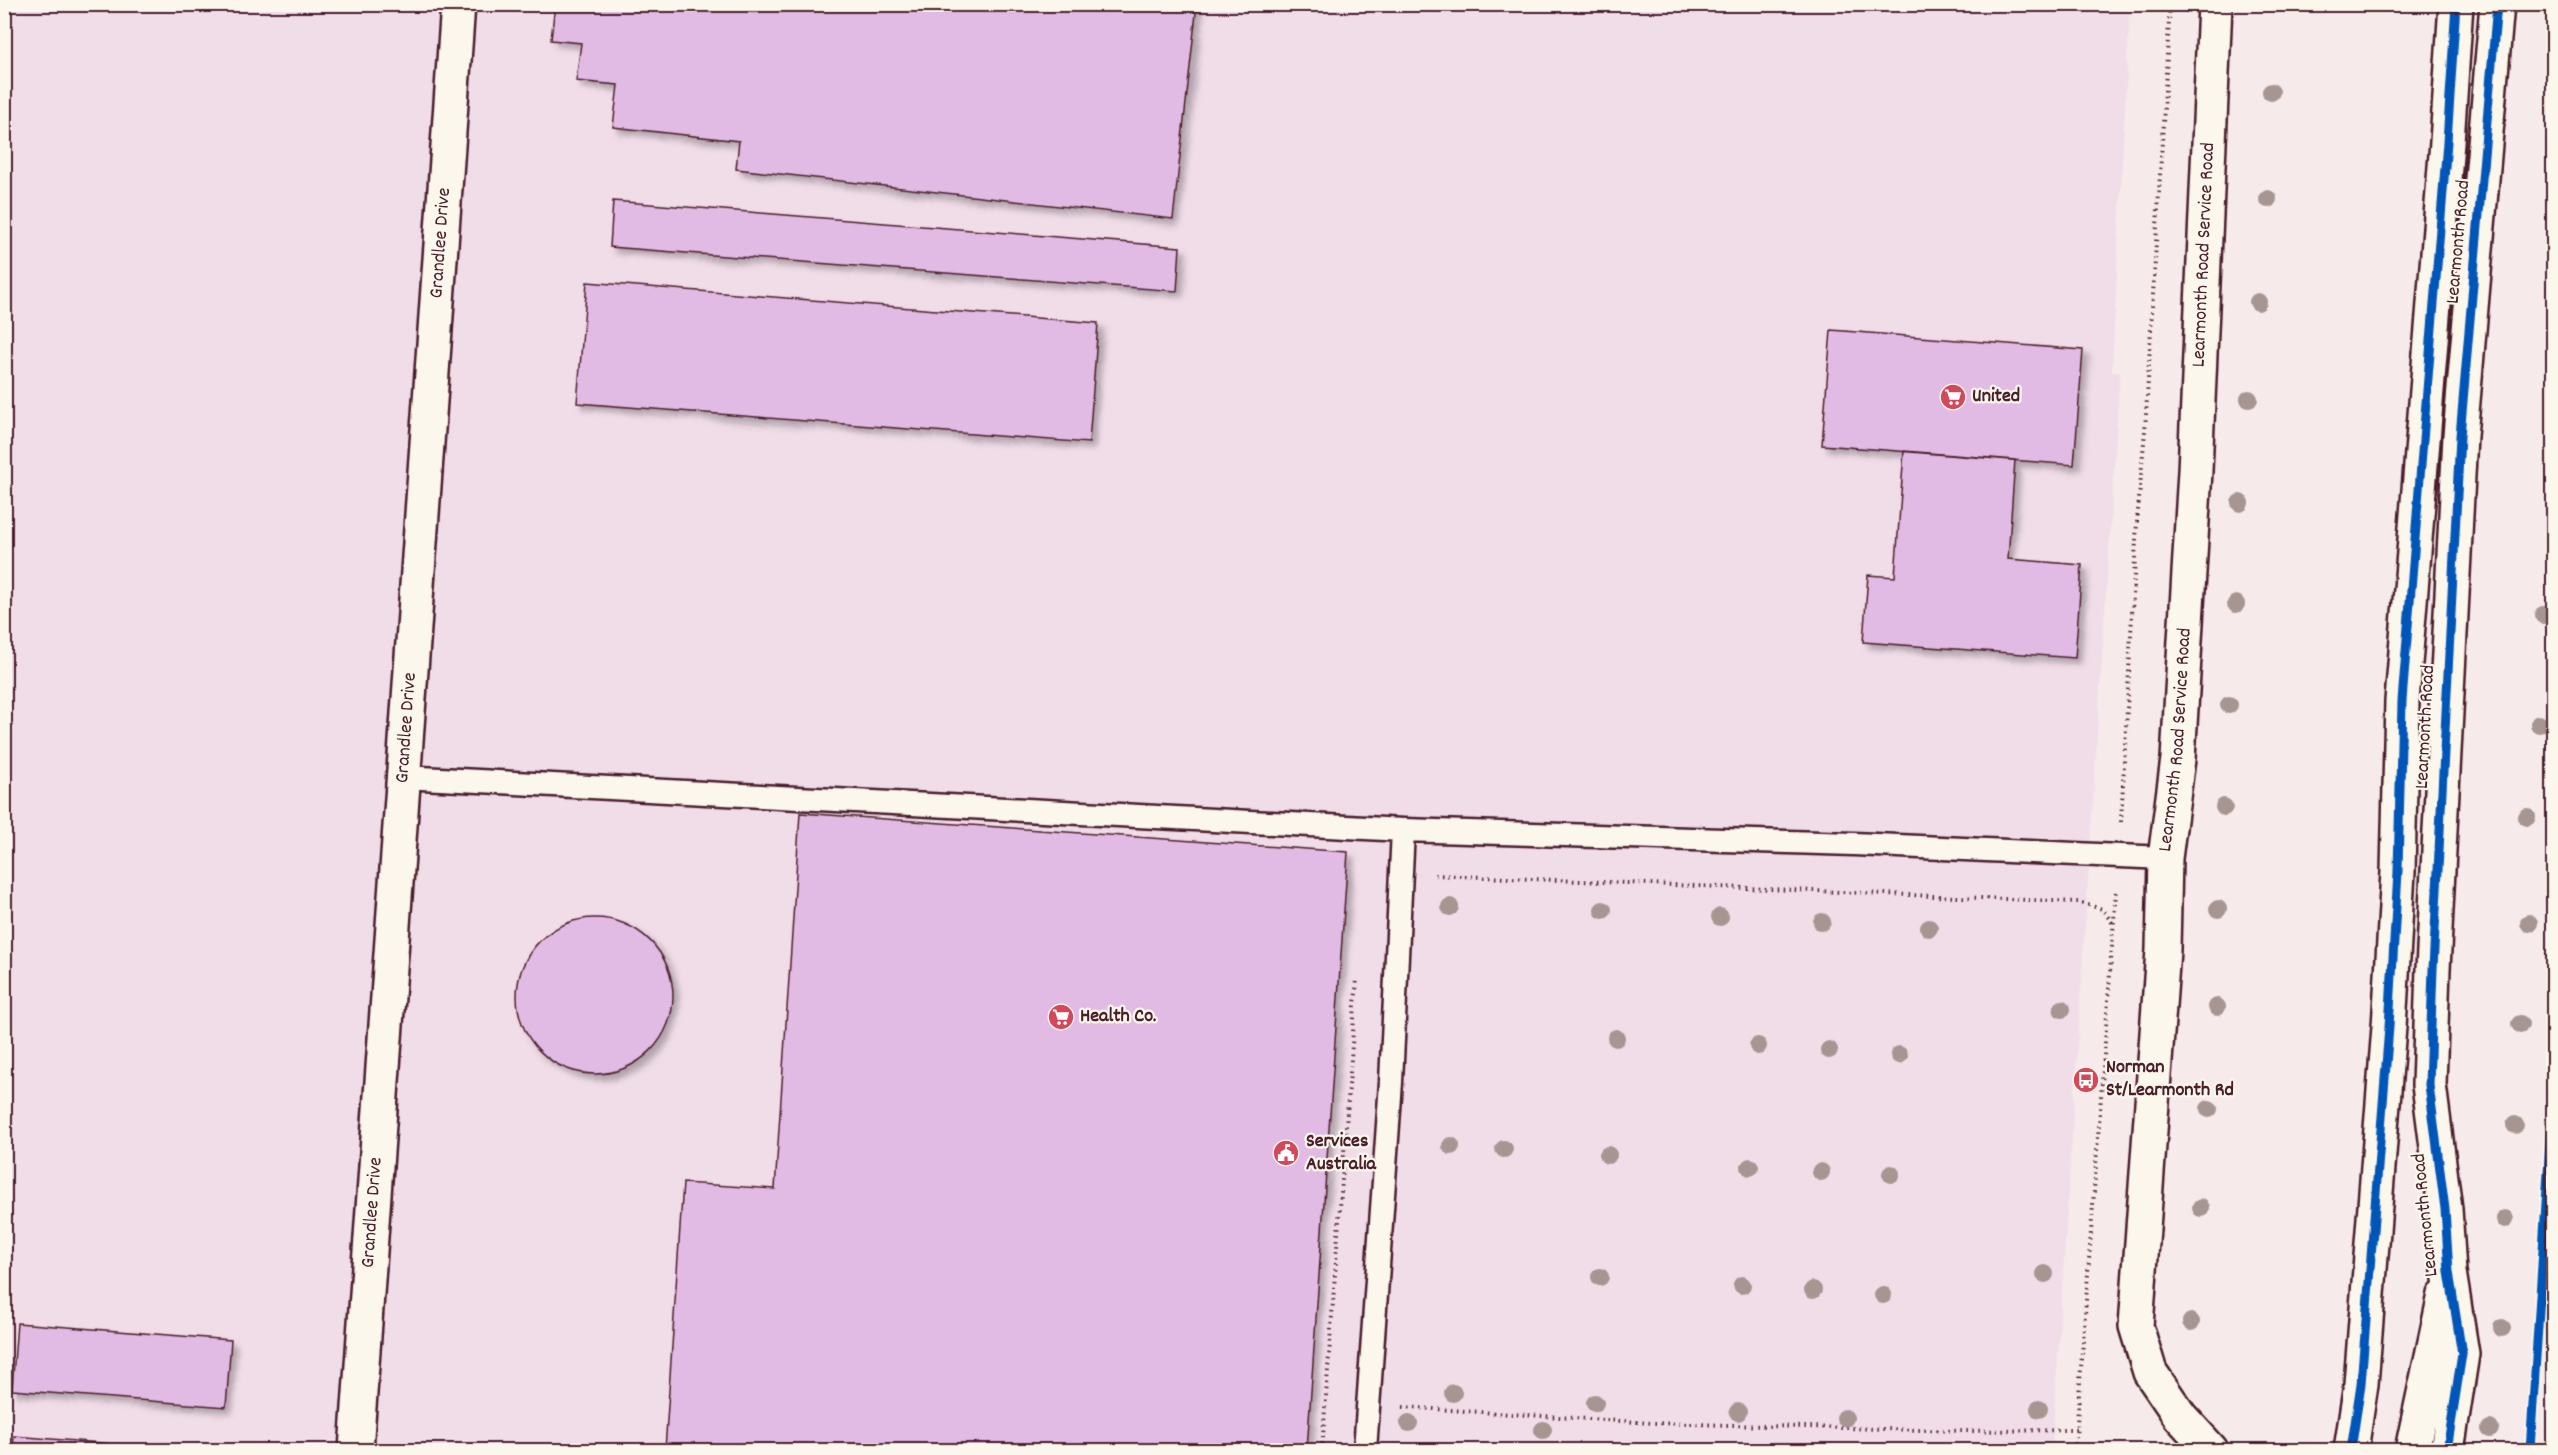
<svg xmlns="http://www.w3.org/2000/svg" width="2558" height="1455" font-family="Dekko,sans-serif">
<style>
.built{fill:#f0dde8}
.building{fill:#e2bbe4;stroke:#4a1f2b;stroke-width:1.5;filter:url(#shadow)}
.lines{fill:none;stroke-linecap:round;stroke-linejoin:round}
.lane-casing{stroke:#4a1f2b;stroke-width:27}
.street-casing{stroke:#4a1f2b;stroke-width:38}
.secondary-casing{stroke:#4a1f2b;stroke-width:38}
.path{stroke:#4a1f2b;stroke-width:4;stroke-dasharray:1.5 4.5;stroke-linecap:butt}
.lane{stroke:#fbf7ec;stroke-width:22}
.street{stroke:#fbf7ec;stroke-width:33}
.secondary{stroke:#fbf7ec;stroke-width:33}
.cycleway-casing{stroke:#fbf7ec;stroke-width:13}
.cycleway{stroke:#0057b8;stroke-width:9}
.tree{fill:#a69591}
.labels{text-anchor:middle;dominant-baseline:central;stroke-width:4.5;stroke-linejoin:round;paint-order:stroke}
.street-label{font-size:20px;fill:#4a1f2b;stroke:#fbf7ec}
.poi-label{font-size:20px;font-weight:bold;fill:#4a1f2b;stroke:#fbf7ec;text-anchor:start}
</style>
<defs>
<filter id="shadow"><feDropShadow dx="5.5" dy="5.5" stdDeviation="3" flood-color="#0004"/></filter>
</defs>
<rect width="100%" height="100%" fill="#f6ebea"/>
<filter id="ink" filterUnits="userSpaceOnUse"><feTurbulence type="fractalNoise" baseFrequency=".0167" numOctaves="2"/><feDisplacementMap in="SourceGraphic" scale="12" xChannelSelector="R" yChannelSelector="G"/><feConvolveMatrix kernelMatrix="1 2 1 2 8 2 1 2 1" color-interpolation-filters="sRGB"/></filter>
<g filter="url(#ink)">
<path class="built" d="M5 5H2130L2112 372 2120 373 2052 1450H5Z"/>
<path class="building" d="M555 4H1197L1173 219 736 169 739 141 613 127 618 85 576 81 581 43 551 40Z
M613 201 1180 247 1177 291 610 247Z
M587 282 1098 323 1089 443 577 403Z
M1831 330 2083 350 2074 465 1822 445Z
M1904 451 2015 460 2008 559 2082 565 2075 658 1863 642 1868 575 1895 577Z
M800 813 1348 852 1307 1450H665L683 1183 775 1189Z
M517 996a78 78 0 1 1 156 0a78 78 0 1 1-156 0Z
M17 1323 231 1340 226 1407 12 1390Z
M14 1436 188 1450H13Z"/>
<g class="lines">
<g class="lane-casing">
<path id="lane" d="M402 777 1403 830 1854 844 2165 858
M1365 1450 1391 1082 1403 830"/>
</g>
<g class="street-casing">
<g id="street">
<path id="s1" d="M356 1450 458 4"/>
<path id="s2" d="M2211 1450 2180 1416 2150 1372 2136 1326 2163 950 2165 858 2178 759 2195 471 2215 4"/>
</g>
</g>
<g class="secondary-casing">
<path id="secondary" d="M2351 1450 2361 1384 2389 1027 2398 872 2402 701 2447 142 2456 4
M2412 1450 2445 1295
M2447 1450 2462 1354 2449 1272 2445 1209 2429 1085 2433 969 2460 436 2497 4"/>
</g>
<path class="path" d="M2121 822 2137 521 2145 431 2170 4
M1435 875 2078 902 2102 909 2114 925
M1403 1407 1652 1423 1961 1431 2076 1430
M1322 1450 1357 978
M2075 1450 2116 892"/>
<use href="#lane" class="lane"/>
<use href="#street" class="street"/>
<use href="#secondary" class="secondary"/>
<g class="cycleway-casing">
<path id="cycleway" d="M2351 1450 2361 1384 2389 1027 2398 872 2402 701 2447 142 2456 4
M2447 1450 2462 1354 2449 1272 2445 1209 2429 1085 2433 969 2460 436 2497 4
M2530 1450 2554 1079"/>
</g>
<use href="#cycleway" class="cycleway"/>
</g>
<g class="tree">
<circle cx="2271" cy="92" r="9"/>
<circle cx="2268" cy="199" r="9"/>
<circle cx="2258" cy="302" r="9"/>
<circle cx="2249" cy="399" r="9"/>
<circle cx="2240" cy="503" r="9"/>
<circle cx="2236" cy="604" r="9"/>
<circle cx="2543" cy="615" r="9"/>
<circle cx="2229" cy="705" r="9"/>
<circle cx="2539" cy="724" r="9"/>
<circle cx="2224" cy="807" r="9"/>
<circle cx="2527" cy="817" r="9"/>
<circle cx="1450" cy="907" r="9"/>
<circle cx="2218" cy="909" r="9"/>
<circle cx="1603" cy="910" r="9"/>
<circle cx="1720" cy="917" r="9"/>
<circle cx="1822" cy="922" r="9"/>
<circle cx="2529" cy="923" r="9"/>
<circle cx="1929" cy="928" r="9"/>
<circle cx="2217" cy="1007" r="9"/>
<circle cx="2062" cy="1009" r="9"/>
<circle cx="2520" cy="1024" r="9"/>
<circle cx="1616" cy="1038" r="9"/>
<circle cx="1758" cy="1046" r="9"/>
<circle cx="1829" cy="1050" r="9"/>
<circle cx="1899" cy="1055" r="9"/>
<circle cx="2209" cy="1109" r="9"/>
<circle cx="2515" cy="1125" r="9"/>
<circle cx="1451" cy="1146" r="9"/>
<circle cx="1504" cy="1149" r="9"/>
<circle cx="1608" cy="1155" r="9"/>
<circle cx="1750" cy="1167" r="9"/>
<circle cx="1821" cy="1172" r="9"/>
<circle cx="1891" cy="1174" r="9"/>
<circle cx="2201" cy="1208" r="9"/>
<circle cx="2505" cy="1219" r="9"/>
<circle cx="2045" cy="1274" r="9"/>
<circle cx="1600" cy="1277" r="9"/>
<circle cx="1742" cy="1285" r="9"/>
<circle cx="1813" cy="1290" r="9"/>
<circle cx="1883" cy="1295" r="9"/>
<circle cx="2191" cy="1322" r="9"/>
<circle cx="2502" cy="1328" r="9"/>
<circle cx="1453" cy="1393" r="9"/>
<circle cx="1595" cy="1403" r="9"/>
<circle cx="2039" cy="1409" r="9"/>
<circle cx="1738" cy="1412" r="9"/>
<circle cx="1845" cy="1418" r="9"/>
<circle cx="1409" cy="1423" r="9"/>
<circle cx="2490" cy="1429" r="9"/>
<circle cx="1543" cy="1430" r="9"/>
</g>
</g>
<defs>
<g id="supermarket-disc" transform="scale(1.35)"><circle r="9.5" fill="#d1495b" stroke="#fbf7ec"/><path d="M-6-5.5h2.5l.6 2H6L4.5 2H-2.5L-4.4-4H-6ZM-1.5 3.2a1.3 1.3 0 1 0 .1 0ZM3 3.2a1.3 1.3 0 1 0 .1 0Z" fill="#fff"/></g>
<g id="bus-disc" transform="scale(1.35)"><circle r="9.5" fill="#d1495b" stroke="#fbf7ec"/><path d="M-5-6H5V4H4V6H2V4H-2V6H-4V4H-5ZM-3.5-4V0h7V-4ZM-3.5 1.2v1.5H-2V1.2ZM2 1.2v1.5H3.5V1.2Z" fill="#fff"/></g>
<g id="civic-disc" transform="scale(1.35)"><circle r="9.5" fill="#d1495b" stroke="#fbf7ec"/><path d="M-.6-6.5H3V-4.5H.6V-3L4-1V1h2V6H-6V1h2V-1L-.6-3ZM-1.2 2.5V6h2.4V2.5Z" fill="#fff"/></g>
</defs>
<g fill-rule="evenodd">
<use href="#supermarket-disc" x="1953" y="397"/>
<use href="#supermarket-disc" x="1061" y="1017"/>
<use href="#bus-disc" x="2086" y="1080"/>
<use href="#civic-disc" x="1286" y="1153"/>
</g>
<g class="labels">
<g class="street-label">
<text transform="translate(2459 242) rotate(-85)">Learmonth Road</text>
<text stroke="none"><textPath href="#s1" startOffset="1210">Grandlee Drive</textPath></text>
<text stroke="none"><textPath href="#s2" startOffset="1221">Learmonth Road Service Road</textPath></text>
<text stroke="none"><textPath href="#s1" startOffset="724">Grandlee Drive</textPath></text>
<text transform="translate(2426 727) rotate(-87)">Learmonth Road</text>
<text stroke="none"><textPath href="#s2" startOffset="735">Learmonth Road Service Road</textPath></text>
<text stroke="none"><textPath href="#s1" startOffset="238">Grandlee Drive</textPath></text>
<text transform="translate(2426 1215) rotate(-96)">Learmonth Road</text>
</g>
<g class="poi-label">
<text x="1972" y="397">United</text>
<text x="1080" y="1017">Health Co.</text>
<text x="2106" y="1068">Norman<tspan x="2106" dy="23">St/Learmonth Rd</tspan></text>
<text x="1306" y="1142">Services<tspan x="1306" dy="23">Australia</tspan></text>
</g>
</g>
<rect width="2558" height="1455" fill="none" stroke="#fbf7ec" stroke-width="24"/>
<rect x="12" y="12" width="2534" height="1431" fill="none" stroke="#4a1f2b" stroke-width="2" filter="url(#ink)"/>
</svg>
